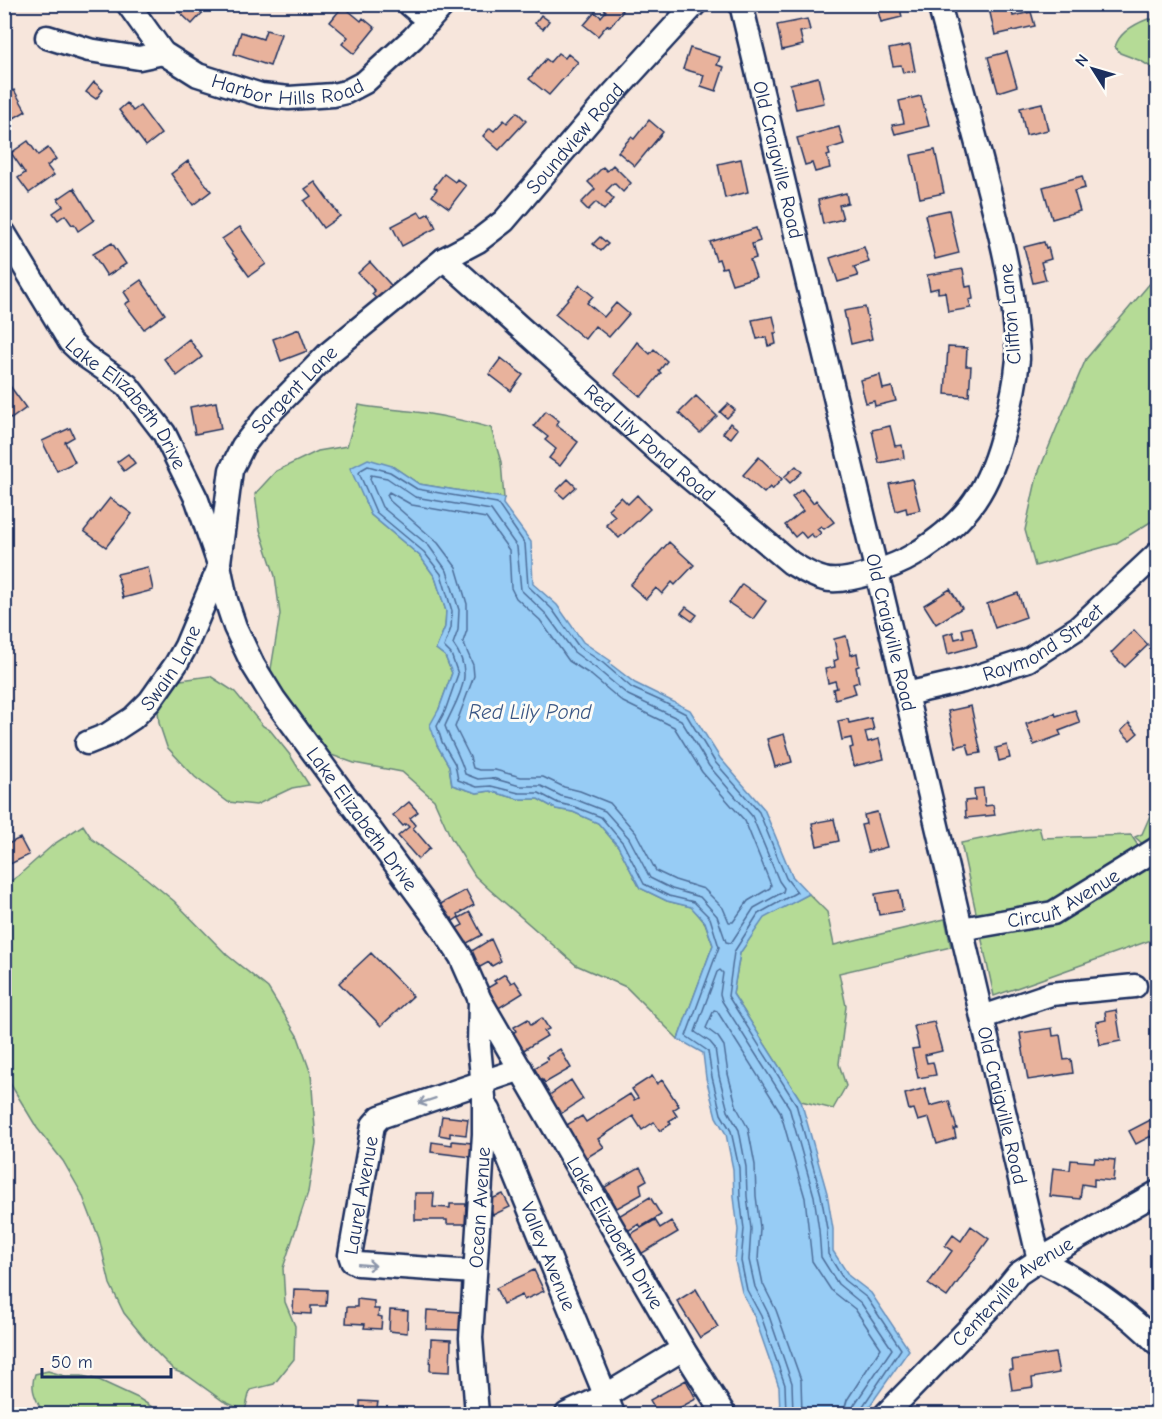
<svg xmlns="http://www.w3.org/2000/svg" width="1162" height="1419" font-family="'Comic Neue',sans-serif">
<style>
.green{fill:#b5db96;stroke:#68857a;stroke-width:1.5}
.water{fill:#97ccf5;stroke:#658db9;stroke-width:1.5}
.lines{fill:none;stroke-linecap:round;stroke-linejoin:round}
.shore{stroke:#4d6e9a;stroke-width:1.5}
.building{fill:#e8b29c;stroke:#1b2f5e;stroke-width:1.5}
.minor-casing{stroke:#1b2f5e;stroke-width:27}
.minor{stroke:#fdfcf7;stroke-width:22}
.oneway{stroke:#8c96aa}
.labels{text-anchor:middle;dominant-baseline:central;stroke-width:6;stroke-linejoin:round;paint-order:stroke}
.street-label{font-size:20px;fill:#1b2f5e;stroke:#fdfcf7}
.water-label{font-size:21px;font-style:italic;fill:#3a5684;stroke:#fdfcf7}
</style>
<rect width="100%" height="100%" fill="#f7e6dc"/>
<filter id="ink" filterUnits="userSpaceOnUse"><feTurbulence type="fractalNoise" baseFrequency=".0167" numOctaves="2"/><feDisplacementMap in="SourceGraphic" scale="12" xChannelSelector="R" yChannelSelector="G"/><feConvolveMatrix kernelMatrix="1 2 1 2 8 2 1 2 1" color-interpolation-filters="sRGB"/></filter>
<g filter="url(#ink)">
<path class="green" d="M1148 19 1157 20V71L1141 61 1120 53 1115 47C1119 33 1135 24 1148 19Z
M1157 275V518L1115 544 1035 566 1025 530 1037 476 1059 422 1086 359Z
M359 405C378 409 396 409 416 412 441 415 466 421 491 428L501 462 504 498 419 484 392 466 351 468 371 515 420 556 435 577 446 611 445 627 436 649 445 656 452 673 439 709 437 745 449 766 452 785 477 793 490 791 518 799H538L556 809 573 812 598 823 618 846 640 888 667 901 692 907 705 923 713 945 678 1039 626 987 576 965 490 890 475 876 451 838 434 800 402 772 354 763 320 751 270 675 280 614 275 576 260 530 255 494 276 471 318 451 347 446Z
M210 676 235 692 263 726 270 730 290 755 309 785 292 788 256 805 228 802 195 777 167 747 159 723 157 698 181 680Z
M1157 800V857L1135 837 1142 834Z
M83 825 92 839 135 869 174 901 227 955 268 988 298 1037 311 1074 316 1143 308 1192 283 1268 285 1302 295 1326 294 1359 274 1384 250 1390 245 1411 223 1401 188 1376 174 1370 155 1351 124 1313 110 1284 99 1238 82 1194 63 1161 37 1128 5 1075V885L18 876 54 844Z
M1039 827 1042 838 1131 835 1156 873 1158 880 1157 938 994 996 961 843Z
M809 894 827 912 834 945 945 919 951 947 839 973 846 1006 839 1064 846 1086 833 1109 801 1101 733 994 740 953 764 917Z
M48 1371 65 1376H82L99 1380 138 1398 163 1414H43C37 1400 29 1390 35 1374Z"/>
<path class="water" d="M368 459 392 466 419 484 504 498 503 504 531 542 533 584 557 605 583 642 611 661 609 663 635 683 690 710 720 758 764 809 792 876 809 894 764 918 740 953 733 994 801 1101 827 1193 833 1229V1251L849 1276 871 1293 909 1350 864 1414 780 1413 779 1387 755 1318 742 1292 735 1261 738 1230 734 1197 733 1169 726 1134 716 1117 706 1078 703 1053 678 1039 713 945 705 922 691 907 667 901 640 888 618 846 598 823 573 812 556 809 538 799H518L490 791 477 793 452 785 449 766 437 745 430 725 439 709 452 673 445 656 436 649 445 627 446 611 435 577 420 556 371 515 350 468Z"/>
<g class="lines">
<path class="shore" d="M371 475 387 478 415 497 491 510 517 547 521 590 546 614 574 652 597 669 628 695 681 720 709 766 752 816 779 881 784 888 783 892 754 908 731 943 726 942 717 916 700 897 672 889 650 878 629 838 605 811 577 800 561 796 541 786H520L492 778 478 779 465 774C461 757 451 743 445 726 458 696 476 675 453 644L458 630 459 610 447 571 429 546 382 507 370 479Z
M389 492 412 505 486 518 509 550 511 588 516 598 540 620 569 661 591 675 623 702 674 727 702 772 745 821 771 885 770 888 748 901 733 922H729L723 908 704 889 675 880 656 871 636 833 610 803 580 791 564 787 543 777H521L495 770H479L473 768 470 757 455 727 474 676 473 665 463 642 467 630V604L456 567 438 543 390 501 387 495Z
M786 1414 785 1385 761 1316 747 1290 741 1261 744 1229 740 1197 739 1168 731 1131 721 1114 712 1077 708 1051 686 1036 719 947 710 918 694 902 669 896 644 884 623 843 601 817 575 807 558 803 539 793H519L491 786 477 787 458 780 455 764 442 742 437 726 445 711 458 674 451 654 444 647 451 628 452 611 441 574 424 552 376 512 359 473 361 470 368 466 390 472 417 489 497 503 525 544 528 586 552 609 579 647 603 663 632 688 661 701 686 714 715 762 759 812 786 878 797 892 758 914 734 952 728 996 796 1104 821 1195 827 1229 828 1254 844 1280 867 1298 901 1349 861 1409 860 1414
M793 1414 792 1383 768 1313 755 1287 749 1260 751 1229 747 1196 746 1167 739 1130 728 1111 719 1076 715 1048 710 1042 695 1032 717 972 720 970 723 973 720 994 722 1001 789 1107 814 1196 819 1230 821 1257 838 1284 861 1303 892 1349 854 1405 852 1414
M802 1414 801 1380 776 1310 763 1284 758 1260 760 1228 756 1196 755 1165 748 1128 737 1108 728 1074 724 1046 718 1037 706 1028 714 1010 717 1011 780 1111 805 1198 812 1261 831 1290 855 1309 881 1348 847 1400 843 1414"/>
</g>
<path class="building" d="M171 4H201L206 9 192 24Z
M601 4H615L623 11 610 27 607 25 598 36 584 25 595 12 601 17 606 11 599 6Z
M876 4H899L902 17 881 22Z
M988 4H1010L1013 16 1031 12 1035 26 995 35Z
M343 6 361 21 363 18 375 28 354 54 342 44 348 37 330 22Z
M541 15 549 21 543 29 535 23Z
M807 19 810 30 800 32 803 45 782 50 777 25Z
M266 30 281 34 270 66 234 54 241 32 263 39Z
M910 45 915 71 903 73 901 65 893 66 889 49Z
M690 48 720 57 717 65 724 67 716 91 701 86 704 75 683 69Z
M1007 52 1017 86 998 92 988 57Z
M558 53 565 58 568 54 578 62 549 95 529 79 546 59 550 62Z
M818 77 824 103 796 109 790 84Z
M94 82 103 90 96 99 86 92Z
M14 90 26 111 4 124V96Z
M921 96 929 126 895 134 892 125 904 123 899 101Z
M127 103 133 111 140 106 161 134 146 146 119 110Z
M1042 103 1048 130 1026 135 1020 108Z
M517 112 526 121 499 150 483 136 490 128 494 131 504 120 507 123Z
M649 120 663 132 635 166 618 152 631 137 634 139Z
M839 127 844 144 828 149 830 155 827 156 830 168 815 172 812 163 805 165 797 138Z
M28 141 38 155 48 148 56 159 47 166 54 175 29 193 18 178 25 173 11 153Z
M935 150 944 193 920 198 911 155Z
M741 159 748 192 725 198 718 164Z
M188 161 211 191 193 205 171 174Z
M613 165 631 183 623 192 614 183 606 191 614 199 604 210 596 202 588 210 581 203 595 189 588 182 603 167 607 171Z
M444 174 455 182 457 179 466 186 449 208 432 196 437 189 434 187Z
M1082 176 1085 188 1074 191 1080 211 1052 219 1043 187Z
M315 182 340 216 323 228 304 201 311 196 305 189Z
M74 188 94 220 78 231 74 224 72 225 65 215 58 220 53 213 63 206 58 199Z
M846 193 848 203 839 205 843 219 823 224 818 200Z
M949 210 959 253 935 259 925 215Z
M419 212 422 217 429 213 436 228 402 246 392 226Z
M240 227 266 264 249 276 222 239Z
M756 228 760 241 752 244 756 258 750 260 756 277 732 284 726 267 722 268 719 259 716 260 710 242Z
M600 237 608 244 601 251 593 244Z
M1044 242 1046 248 1048 247 1051 259 1041 262 1046 280 1033 283 1024 247Z
M112 243 126 264 107 276 93 254Z
M864 247 869 262 854 267 858 276 838 282 830 258Z
M370 262 398 293 383 306 372 294 375 291 358 273Z
M963 269 966 287 971 286 973 299 969 300 971 308 948 312 945 292 938 293V288L930 290 927 275Z
M141 280 165 314 144 329 125 304 130 301 124 292Z
M580 285 593 296 587 303 604 317 616 303 629 314 609 337 595 326 585 339 555 314Z
M865 307 872 339 851 344 844 311Z
M773 316 777 333H774L776 344 768 346 766 337 757 339 752 320Z
M299 329 307 351 281 361 273 339Z
M189 339 202 357 177 376 164 359Z
M637 342 650 354 654 349 667 361 659 371 661 373 641 397 614 374Z
M948 347 967 348 966 366H971L969 396 945 394Z
M501 358 523 375 511 391 489 374Z
M880 375 883 389 892 387 896 401 875 406 874 401 866 403 860 380Z
M10 386 26 408 11 419 4 410V391Z
M696 396 717 416 700 433 679 413Z
M216 402 221 429 195 434 190 407Z
M728 404 735 410 727 418 720 412Z
M546 411 559 421 556 425 578 442 560 466 549 458 556 449 545 440 548 437 534 426Z
M730 423 738 429 731 438 723 433Z
M890 426 895 446 902 445 904 458 879 463 872 430Z
M70 428 74 437 65 442 75 462 57 471 42 441Z
M128 454 135 463 124 471 117 462Z
M759 457 782 479 772 490 770 487 764 493 743 475Z
M796 466 802 472 790 483 784 477Z
M568 479 576 487 564 498 556 491Z
M912 479 920 510 907 513 906 508 896 511 889 484Z
M802 489 813 503 816 500 834 522 824 529 821 526 817 529 821 533 815 538 811 534 806 538 801 532 795 537 785 525 803 511 792 497Z
M637 495 650 509 619 538 606 525 615 516 608 509 621 497 628 504Z
M110 498 132 514 106 547 84 531Z
M669 542 694 565 675 585 672 582 662 594 656 588 646 599 630 585Z
M148 567 153 590 123 598 117 574Z
M742 584 766 601 753 619 729 603Z
M950 589 962 608 936 624 924 605Z
M1018 593 1026 617 995 628 987 604Z
M686 607 697 615 692 621 681 613Z
M972 627 977 646 948 654 944 635 953 632 955 639 964 637 962 629Z
M1134 630 1148 645 1125 667 1111 653Z
M846 636 851 655 857 653 859 666 856 667 859 682 853 684 856 693 835 699 833 689 837 688 835 681 828 683 825 669 835 667 834 661 838 659 834 639Z
M971 706 981 753 970 755 967 744 956 747 948 711Z
M1075 710 1080 723 1059 731 1061 735 1034 745 1026 724 1055 713 1056 716Z
M871 718 874 730 865 732 868 742 879 739 884 759 854 766 850 748 853 747 851 738 842 740 838 721 848 719 849 723Z
M1129 723 1138 733 1130 740 1121 731Z
M784 734 792 762 775 767 767 739Z
M1007 745 1010 758 999 761 996 748Z
M983 788 985 806 993 805 995 815 966 818 965 801 975 800 974 789Z
M409 802 418 812 410 818 416 825 413 828 430 848 418 859 398 836 409 827 406 824 403 826 393 815Z
M877 812 887 847 868 852 861 825 866 824 864 815Z
M834 819 839 841 817 846 812 823Z
M20 838 29 855 8 865 4 857V846Z
M466 890 474 905 458 914 459 917 453 921 452 918 444 922 435 907Z
M899 890 903 911 879 915 875 894Z
M470 912 482 935 458 948 449 932 463 925 459 918Z
M491 939 501 961 492 966 489 962 471 972 462 957Z
M371 953 413 996 381 1026 339 983Z
M505 974 511 983 515 981 523 993 497 1009 484 990 496 983 494 981Z
M1116 1010 1121 1041 1100 1045 1096 1022 1106 1020 1105 1012Z
M542 1018 549 1029 544 1031 547 1036 522 1051 508 1036 516 1031 514 1027 528 1019 531 1025Z
M934 1022 942 1051 925 1055 927 1063 933 1062 936 1075 918 1078 912 1049 919 1048 914 1026Z
M1052 1028 1053 1036 1060 1035 1064 1060 1071 1059 1073 1073 1028 1080 1020 1033Z
M560 1049 571 1068 545 1083 543 1080 538 1083 531 1070 548 1060 546 1057Z
M652 1076 657 1084 662 1080 679 1106 673 1110 677 1116 669 1121 671 1124 660 1131 654 1122 642 1130 633 1116 598 1139 604 1147 586 1158 565 1126 582 1116 586 1122 630 1094 634 1100 638 1098 632 1089Z
M571 1080 583 1099 556 1117 544 1099Z
M925 1088 930 1106 949 1101 957 1129H954L956 1138 937 1144 929 1118 918 1121 914 1109 909 1110 905 1094Z
M442 1116 468 1119 466 1135 450 1133V1137L439 1135Z
M1158 1116V1140L1154 1142 1151 1136 1136 1144 1129 1131Z
M452 1141 472 1143 471 1157 431 1152 432 1142 452 1145Z
M1095 1158 1115 1160 1113 1181 1094 1179V1186L1082 1184 1080 1199 1050 1196 1053 1168 1070 1170 1071 1160 1094 1162Z
M640 1167 647 1180 640 1184 642 1194 617 1208 605 1187Z
M415 1193H434L433 1207 450 1208V1204H466L465 1224H447V1220H415Z
M503 1194 510 1207 493 1215 487 1201Z
M650 1197 661 1215 641 1227 639 1224 626 1232 617 1217Z
M655 1220 660 1228 671 1221 678 1232 639 1255 627 1236Z
M971 1226 989 1239 947 1297 928 1284 952 1251 945 1246 953 1235 961 1241Z
M534 1270 544 1291 524 1300 522 1295 503 1304 496 1288Z
M294 1289 327 1290 326 1306H311V1314L293 1313Z
M696 1289 718 1327 700 1338 677 1301Z
M357 1299 374 1301V1309H379L378 1316 382 1317 381 1329 364 1328 365 1324 346 1323 347 1307H357Z
M390 1310 408 1311 407 1333 389 1331Z
M427 1310 461 1312 460 1330 426 1329Z
M431 1339 451 1340 450 1372 430 1371Z
M1055 1353 1059 1373 1032 1378 1033 1387 1012 1390 1009 1370H1013L1012 1360Z
M686 1380 696 1399 668 1414H658L650 1400Z
M360 1401 378 1402 377 1407 394 1408V1414H366V1411H360Z
M698 1405 703 1414H681Z"/>
<g class="lines">
<g class="minor-casing">
<g id="minor">
<path id="s1" d="M128 4 163 53 198 75 261 95 289 98 333 95 346 92 365 82 413 38 444 4"/>
<path d="M409 4 429 21"/>
<path id="s2" d="M741 4 906 694 1039 1260"/>
<path d="M47 37 89 50 139 58 163 53"/>
<path id="s3" d="M4 233 70 342 85 356 127 385 164 433 197 500 219 564 226 600 235 627 253 665 274 699 436 919 461 957 480 1000 683 1349 724 1414"/>
<path id="s4" d="M444 259 660 453 791 563C801 569 812 576 824 579 845 585 896 566 914 555 969 521 990 488 1005 426 1011 404 1016 381 1018 359 1018 347 1016 334 1015 323 1011 271 997 222 984 171 970 116 954 60 939 4"/>
<path id="s5" d="M906 694 963 681 1028 660 1079 627 1158 553"/>
<path id="s6" d="M87 743 107 735 133 718 150 701 176 664 186 646 218 570 231 470 243 446 265 418 329 353 444 259 478 241 504 221 609 98 695 4"/>
<path id="s7" d="M961 929 1053 913 1158 848"/>
<path d="M983 1017 1051 994 1135 986"/>
<path id="s8" d="M489 1110 613 1414"/>
<path d="M1039 1260C1084 1282 1123 1308 1158 1344"/>
<path id="s9" d="M474 1272 358 1264 352 1261 350 1255 373 1125 380 1117 521 1069"/>
<path id="s10" d="M477 1414 471 1338 484 1134V1097L479 1046 480 1000"/>
<path d="M567 1414 605 1396 683 1349"/>
<path id="s11" d="M886 1414 997 1300 1018 1274 1039 1260 1158 1192"/>
</g>
</g>
<use href="#minor" class="minor"/>
</g>
<defs><path id="oneway-shaft" d="M-6 0H5M1.5-3L5.5 0L1.5 3" fill="none" stroke-width="1.6" stroke-linecap="round" stroke-linejoin="round" transform="scale(1.5)"/></defs>
<g class="oneway">
<use href="#oneway-shaft" transform="translate(427 1101) rotate(162)"/>
<use href="#oneway-shaft" transform="translate(367 1265) rotate(5)"/>
</g>
</g>
<g class="labels">
<g class="street-label">
<text stroke="none"><textPath href="#s1" startOffset="194">Harbor Hills Road</textPath></text>
<text stroke="none"><textPath href="#s6" startOffset="808">Soundview Road</textPath></text>
<text stroke="none"><textPath href="#s2" startOffset="160">Old Craigville Road</textPath></text>
<text transform="translate(1010 314) rotate(-95)">Clifton Lane</text>
<text stroke="none"><textPath href="#s6" startOffset="429">Sargent Lane</textPath></text>
<text stroke="none"><textPath href="#s3" startOffset="212">Lake Elizabeth Drive</textPath></text>
<text stroke="none"><textPath href="#s4" startOffset="276">Red Lily Pond Road</textPath></text>
<text stroke="none"><textPath href="#s2" startOffset="646">Old Craigville Road</textPath></text>
<text stroke="none"><textPath href="#s5" startOffset="148">Raymond Street</textPath></text>
<text stroke="none"><textPath href="#s6" startOffset="116">Swain Lane</textPath></text>
<text stroke="none"><textPath href="#s3" startOffset="698">Lake Elizabeth Drive</textPath></text>
<text stroke="none"><textPath href="#s7" startOffset="108">Circuit Avenue</textPath></text>
<text stroke="none"><textPath href="#s2" startOffset="1132">Old Craigville Road</textPath></text>
<text stroke="none"><textPath href="#s9" startOffset="190">Laurel Avenue</textPath></text>
<text stroke="none"><textPath href="#s10" startOffset="207">Ocean Avenue</textPath></text>
<text stroke="none"><textPath href="#s3" startOffset="1184">Lake Elizabeth Drive</textPath></text>
<text stroke="none"><textPath href="#s8" startOffset="158">Valley Avenue</textPath></text>
<text stroke="none"><textPath href="#s11" startOffset="177">Centerville Avenue</textPath></text>
</g>
<g class="water-label">
<text x="530" y="712">Red Lily Pond</text>
</g>
</g>
<rect width="1162" height="1419" fill="none" stroke="#fdfcf7" stroke-width="24"/>
<rect x="12" y="12" width="1138" height="1395" fill="none" stroke="#1b2f5e" stroke-width="2" filter="url(#ink)"/>
<g transform="translate(1093 69) rotate(307)" stroke="#fdfcf7" stroke-width="4.5" paint-order="stroke">
<path d="M0-4.5L10 22L0 15L-10 22Z" fill="#1b2f5e"/>
<text y="-9" font-size="16" font-weight="bold" text-anchor="middle" fill="#1b2f5e">N</text>
</g>
<path d="M42 1368v9h129v-9" fill="none" stroke="#1b2f5e" stroke-width="3"/>
<text x="51" y="1368" font-size="18" fill="#1b2f5e" stroke="#fdfcf7" stroke-width="4.5" paint-order="stroke">50 m</text>
</svg>
